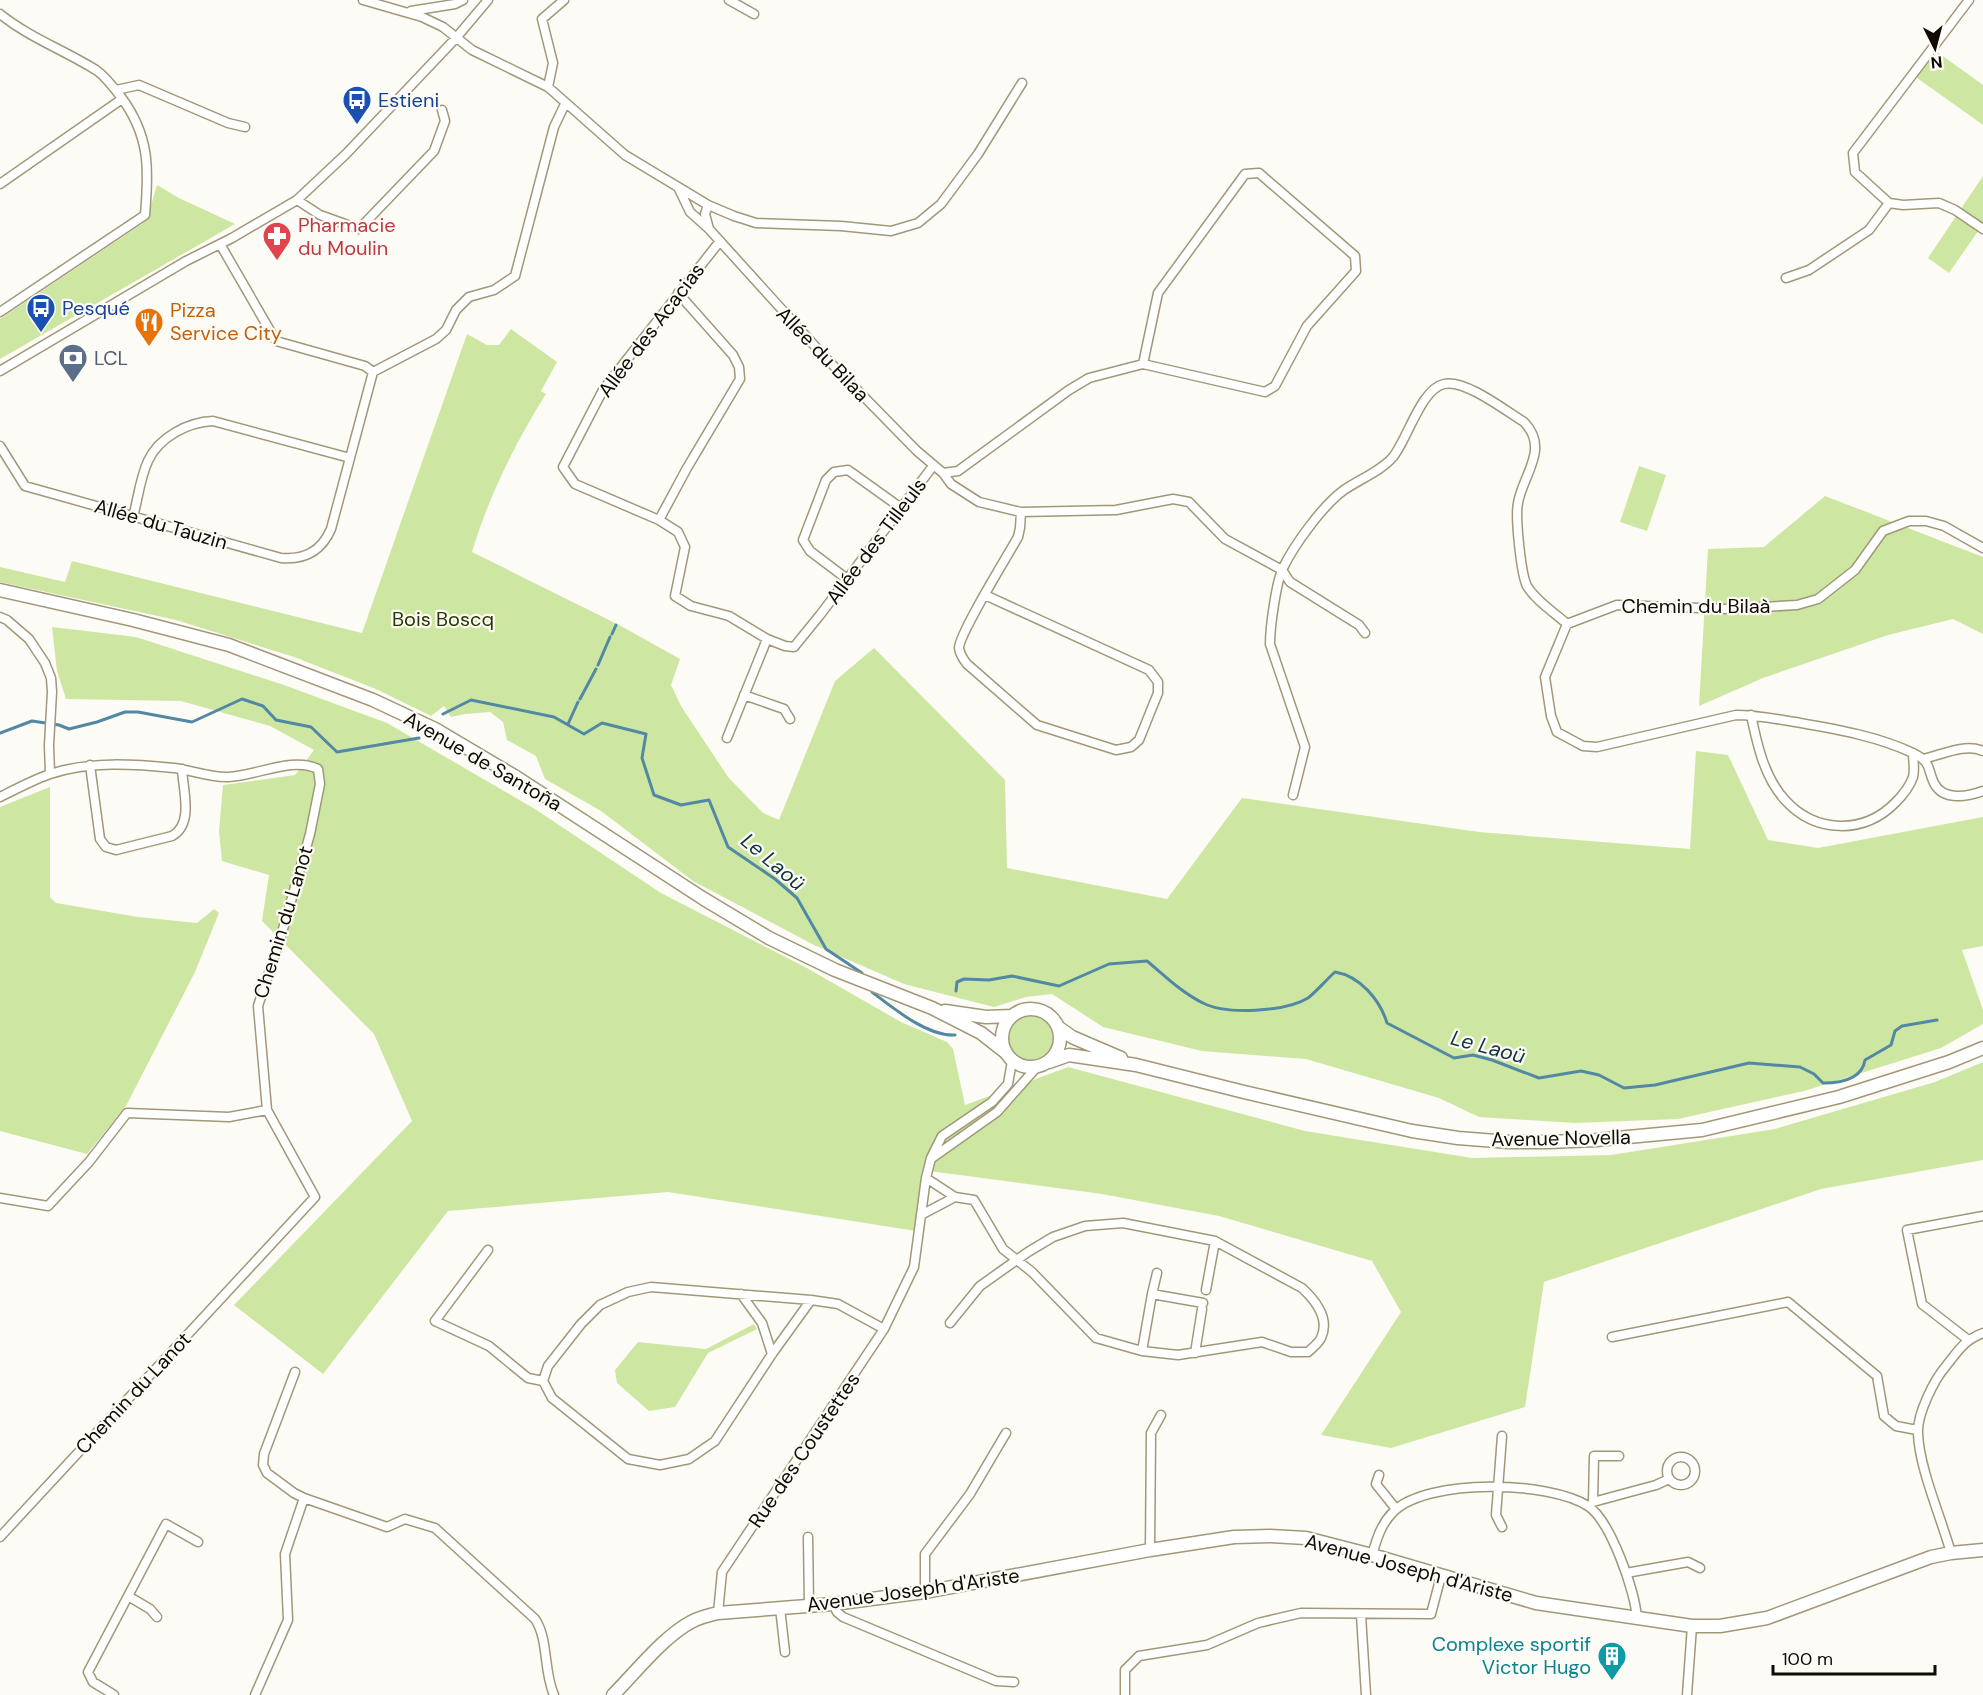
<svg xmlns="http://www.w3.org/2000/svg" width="1983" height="1695" font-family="'DM Sans',sans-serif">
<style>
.green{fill:#cde7a2}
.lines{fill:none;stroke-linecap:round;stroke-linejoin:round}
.stream{stroke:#5288a3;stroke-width:3}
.street-casing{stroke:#a19879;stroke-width:11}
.secondary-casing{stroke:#a19879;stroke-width:15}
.street{stroke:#fff;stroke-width:8}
.secondary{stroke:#fff;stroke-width:12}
.labels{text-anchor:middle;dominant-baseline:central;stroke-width:4.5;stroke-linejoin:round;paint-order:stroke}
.transit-label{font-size:20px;fill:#164399;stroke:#fdfbf5;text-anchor:start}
.health-label{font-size:20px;fill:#be3a42;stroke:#fdfbf5;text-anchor:start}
.food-label{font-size:20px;fill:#c56008;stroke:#fdfbf5;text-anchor:start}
.street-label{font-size:20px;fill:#0f0b03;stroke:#fdfbf5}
.service-label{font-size:20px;fill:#4e5e75;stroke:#fdfbf5;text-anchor:start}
.park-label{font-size:20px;fill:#283802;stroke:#fdfbf5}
.culture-label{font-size:20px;fill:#0d838f;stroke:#fdfbf5;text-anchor:end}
.water-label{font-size:21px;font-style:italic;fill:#0f3344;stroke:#fdfbf5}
</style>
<rect width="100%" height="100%" fill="#fdfbf5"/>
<path class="green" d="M1933 49 1983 85V125L1913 75Z
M1983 176V224L1949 273 1928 258Z
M157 185 179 198 235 224 0 359V319L142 224 147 219Z
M511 329 557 362 541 391 546 394C516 441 488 498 472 552L621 626 680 659 671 685 681 706 728 777 763 813 779 820 835 681 874 648 1005 780 1007 868 1167 899 1242 798 1479 832 1690 849 1696 751 1728 755 1768 840 1818 848 1983 817V946L1962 950 1983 1010V1024L1941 1048 1804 1091 1678 1119 1575 1123 1479 1117 1439 1098 1306 1059 1202 1051 1103 1027 1052 994 1026 997 994 1007 904 984 814 945 693 881 601 811 545 779 536 756 507 740 503 722 490 712 465 714 451 717 444 706 431 716 376 689 294 657 176 620 0 582V567L65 582 72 561 362 633 467 334 487 345H499Z
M1639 466 1666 475 1647 531 1620 522Z
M1825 496 1983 557V634L1953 619 1888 635 1763 678 1699 706 1708 549 1764 547Z
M52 627 136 637 284 685 387 723 535 809 661 893 805 967 901 1022 947 1042 953 1049 965 1105 1068 1067 1305 1131 1472 1158 1611 1155 1775 1129 1935 1082 1983 1062V1160L1821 1189 1544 1282 1525 1407 1391 1448 1321 1435 1401 1312 1372 1261 1219 1216 1102 1194 922 1170 916 1231 668 1192 448 1211 323 1374 234 1305 412 1121 374 1034 262 921 269 875 222 861 219 831 223 785 295 775 314 750 270 726 181 701 66 699 57 671Z
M50 787V897L56 903 138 917 197 923 214 909 219 913 195 972 126 1106 87 1154 0 1131V807Z
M1009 1038a22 22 0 1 1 44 0a22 22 0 1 1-44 0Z
M754 1324 757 1329 708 1353 675 1407 649 1411 617 1383 615 1370 638 1342 706 1349Z"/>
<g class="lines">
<path class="stream" d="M612 634 616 625
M598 665 610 637
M580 699 596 669
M443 714 471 700 554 717 584 734 602 723 646 734 642 758 654 795 681 805 709 800 728 847 775 879 797 898 826 949 862 973
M568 724 578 702
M0 733 32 721 59 725 69 729 97 722 125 712H138L192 722 242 699 263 706 276 720 311 727 337 752 419 738
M956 991 957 982 964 979 989 980 1012 976 1059 986 1109 964 1147 961C1164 975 1182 993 1203 1003 1226 1015 1285 1012 1308 998 1317 991 1326 980 1335 972 1360 976 1380 1000 1387 1023L1454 1058 1473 1055 1492 1060 1539 1078 1581 1071 1599 1075 1624 1088 1655 1085 1749 1063 1800 1067 1814 1074 1823 1083C1841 1083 1862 1079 1865 1060L1891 1045 1895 1031 1902 1026 1937 1020
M872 992C893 1008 928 1037 955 1035"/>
<g class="street-casing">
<path id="street" d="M363 0 422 17 443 27 472 50 548 87 625 155 708 205 734 216 756 223 841 226 891 231 918 223 941 204 978 154 1022 83
M729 0 754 14
M1969 0 1853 153 1855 172 1889 203 1903 205 1939 203 1955 210 1983 229
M411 11 455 4 463 0
M0 14C30 38 64 50 96 70 105 76 114 88 121 97 150 136 149 169 145 215L0 312
M548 87 553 63 542 19 564 0
M116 90 139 85 228 123 245 127
M0 184 122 99
M679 189 690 212 709 229 823 355 917 451 943 473 951 484 979 502 1021 512 1116 510 1173 499 1189 502 1225 539 1282 570 1290 582 1359 625 1365 633
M297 200 320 215 359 229 434 151 445 121 442 110
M708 205 705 214 709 229
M720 241 603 390 563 467 575 484 659 520 678 532 685 547 675 596 691 606 729 616 767 639 785 646 794 647 820 615 933 466
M220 244 276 341 365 366 373 372
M1786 278 1809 270 1869 230 1889 203
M0 371 186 261 232 238 297 200 346 154 456 38 488 0
M0 446 25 486 281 558C304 560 321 552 331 529L373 372 436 339 446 330 456 310 469 297 494 290 515 276 554 127 565 104
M943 473 958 471 1069 390 1089 378 1143 364 1265 392 1275 386 1307 326 1356 271 1355 256 1259 173 1245 174 1158 293 1143 364
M133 517C138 499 140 478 148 461 159 437 188 422 213 421L350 458
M659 520 687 468 740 379 739 367 733 355 678 293
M1983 548 1944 526 1926 521H1909L1883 531 1855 570 1818 599 1797 605 1729 609 1617 605 1567 624 1545 677 1551 716 1557 732 1583 746 1597 747 1736 715C1756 715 1776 719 1795 722 1835 729 1878 736 1915 754 1932 763 1927 769 1934 783 1943 801 1967 797 1983 791
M847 579 810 551 803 540 826 480 834 472 848 470 901 508
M985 595 1149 670 1158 682V693L1139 740 1131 747 1116 750 1037 725 967 664C963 659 960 655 959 648 959 634 1008 555 1018 537L1020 528 1021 512
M0 617 7 620 29 639 45 663 51 678 52 692 49 745 50 774
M744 695 784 709 790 719
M1751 715C1757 744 1764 777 1785 800 1815 833 1863 835 1895 803 1901 797 1910 786 1913 777 1915 770 1913 760 1913 753
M727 738 767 639
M1923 759C1942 755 1964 743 1983 751
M90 765 100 839 106 847 116 850 172 836C194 824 183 790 182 769
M1293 795 1305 747 1270 644C1270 628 1276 582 1283 568 1294 545 1323 505 1344 490 1360 479 1381 471 1393 457 1408 438 1421 389 1444 384 1465 379 1506 411 1524 422 1550 449 1523 474 1518 503 1515 517 1521 574 1527 586 1536 601 1555 613 1567 624
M0 797C16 789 33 780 50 774 90 761 133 764 174 768 191 770 211 778 228 777 256 776 293 756 318 769L320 784 310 834 281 936 258 1006 267 1110 315 1197 0 1537
M932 1158 997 1112 1036 1068
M926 1178 955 1197 974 1200 1003 1249 1032 1272 1096 1338 1142 1351 1178 1355 1262 1342 1291 1352H1308C1312 1348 1319 1343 1321 1338 1330 1319 1315 1300 1302 1288L1215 1241 1123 1223 1085 1226 1053 1237 1028 1252 980 1286 950 1323
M0 1198 48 1206 89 1162 127 1113 229 1117 267 1110
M921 1215 955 1197
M488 1250 435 1321 489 1346 528 1378 543 1381
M1206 1290 1215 1241
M741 1294 762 1323 772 1354
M1152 1294 1157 1273
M811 1300 772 1354 715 1441 689 1459 660 1465 628 1459 552 1398 543 1381 548 1366 581 1324 600 1305 628 1292 651 1287 811 1300 838 1304 884 1329
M1612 1337 1788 1302 1877 1376 1884 1416 1896 1426 1917 1430
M1967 1339 1922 1304 1907 1230 1983 1216
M1142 1351 1152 1294 1203 1303
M1195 1353 1202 1309
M295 1372 264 1454 263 1465 267 1473 294 1493 304 1498 387 1527 405 1519 435 1528 535 1619C549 1640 543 1670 554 1695
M1502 1436 1496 1515 1502 1527
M1667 1471a14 14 0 1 1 28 0a14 14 0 1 1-28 0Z
M1379 1475 1376 1484 1396 1509
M1593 1502 1594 1456H1619
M1589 1507 1593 1502 1656 1485 1669 1479
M808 1537 809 1605
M1150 1550 1151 1433 1161 1415
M1951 1553C1941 1517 1919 1468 1918 1433 1917 1414 1934 1380 1946 1366 1959 1350 1963 1341 1983 1333
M1372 1555C1377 1538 1381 1524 1394 1511 1429 1478 1549 1481 1588 1506 1611 1521 1635 1592 1637 1618
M1626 1573 1688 1562 1700 1568
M925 1592V1554L970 1494 1006 1433
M128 1596 150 1609 157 1617
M833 1604 837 1612 843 1617 996 1681 1014 1682
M780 1608 785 1652
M718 1613 722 1572 884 1329 914 1267 926 1178 931 1158 942 1136 992 1102 1008 1084 1012 1061
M1361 1615 1366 1695
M114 1695 93 1682 88 1672 166 1524 198 1542
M255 1695 288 1620 285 1554 304 1498
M1125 1695V1670L1139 1656 1207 1645 1258 1623 1301 1613 1431 1614 1441 1576
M1687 1695 1692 1626"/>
</g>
<g class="secondary-casing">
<path id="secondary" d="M0 590 133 620 229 645 373 700 435 729 516 777 704 899 769 938 835 970 932 1008 981 1033 1004 1051
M1002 1038a29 29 0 1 1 58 0a29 29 0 1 1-58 0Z
M945 1011 986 1017 1012 1016
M1058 1027 1072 1037 1121 1058
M1049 1062 1069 1055 1136 1065 1244 1092 1412 1131 1458 1138 1509 1142H1548L1596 1140 1702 1130 1839 1097 1949 1062 1983 1048
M613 1695C636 1672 663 1637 691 1622 700 1617 709 1615 718 1613L833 1604 925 1592 1150 1550 1234 1537 1270 1536 1306 1538 1372 1555 1536 1603 1692 1626H1720L1767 1618 1931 1557 1951 1553 1983 1550"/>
</g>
<use href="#street" class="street"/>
<use href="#secondary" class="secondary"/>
</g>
<defs>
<g id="bus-pin" transform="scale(1.5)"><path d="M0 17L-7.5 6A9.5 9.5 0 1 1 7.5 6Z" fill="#1a4fb4" stroke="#fdfbf5"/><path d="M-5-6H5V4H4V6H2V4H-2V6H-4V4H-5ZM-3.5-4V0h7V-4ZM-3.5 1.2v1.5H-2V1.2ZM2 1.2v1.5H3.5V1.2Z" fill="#fff"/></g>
<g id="pharmacy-pin" transform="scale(1.5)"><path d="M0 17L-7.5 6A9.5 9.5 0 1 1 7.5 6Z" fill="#e0444e" stroke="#fdfbf5"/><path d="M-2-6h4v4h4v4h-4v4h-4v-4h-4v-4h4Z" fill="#fff"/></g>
<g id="restaurant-pin" transform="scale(1.5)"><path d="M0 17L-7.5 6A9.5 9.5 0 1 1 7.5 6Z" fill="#e8710a" stroke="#fdfbf5"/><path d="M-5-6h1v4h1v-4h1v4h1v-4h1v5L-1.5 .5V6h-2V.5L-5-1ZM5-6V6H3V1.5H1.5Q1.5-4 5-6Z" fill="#fff"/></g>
<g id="bank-pin" transform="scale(1.5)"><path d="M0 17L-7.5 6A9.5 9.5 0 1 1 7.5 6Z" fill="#5c6f8a" stroke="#fdfbf5"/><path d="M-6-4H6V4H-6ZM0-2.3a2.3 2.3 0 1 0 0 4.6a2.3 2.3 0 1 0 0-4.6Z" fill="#fff"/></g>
<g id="building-pin" transform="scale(1.5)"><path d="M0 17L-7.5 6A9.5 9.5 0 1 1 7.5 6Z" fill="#0f9aa8" stroke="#fdfbf5"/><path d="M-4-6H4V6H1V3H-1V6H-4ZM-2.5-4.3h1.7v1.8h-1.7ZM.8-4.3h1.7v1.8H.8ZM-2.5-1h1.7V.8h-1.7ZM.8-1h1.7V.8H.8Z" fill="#fff"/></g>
</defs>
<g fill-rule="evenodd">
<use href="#bus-pin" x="357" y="100"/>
<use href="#pharmacy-pin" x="277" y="236"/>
<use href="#bus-pin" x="41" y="308"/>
<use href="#restaurant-pin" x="149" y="322"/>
<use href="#bank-pin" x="73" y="358"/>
<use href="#building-pin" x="1612" y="1656"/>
</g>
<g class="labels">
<g class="transit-label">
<text x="378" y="100">Estieni</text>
<text x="62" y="308">Pesqué</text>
</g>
<g class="health-label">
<text x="298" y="225">Pharmacie<tspan x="298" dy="23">du Moulin</tspan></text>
</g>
<g class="food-label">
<text x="170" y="310">Pizza<tspan x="170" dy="23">Service City</tspan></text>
</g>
<g class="street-label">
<text transform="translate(651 330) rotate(-53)">Allée des Acacias</text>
<text transform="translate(823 354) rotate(46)">Allée du Bilaa</text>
<text transform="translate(161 524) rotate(16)">Allée du Tauzin</text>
<text transform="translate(876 541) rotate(-53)">Allée des Tilleuls</text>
<text x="1696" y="606">Chemin du Bilaà</text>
<text transform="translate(483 761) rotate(30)">Avenue de Santoña</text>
<text transform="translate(283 922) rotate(-73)">Chemin du Lanot</text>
<text transform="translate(1561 1138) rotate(-1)">Avenue Novella</text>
<text transform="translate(133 1393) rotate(-47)">Chemin du Lanot</text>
<text transform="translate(804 1450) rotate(-56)">Rue des Coustettes</text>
<text transform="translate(1409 1568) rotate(15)">Avenue Joseph d'Ariste</text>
<text transform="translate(913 1590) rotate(-8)">Avenue Joseph d'Ariste</text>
</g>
<g class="service-label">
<text x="94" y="358">LCL</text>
</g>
<g class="park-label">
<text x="443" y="619">Bois Boscq</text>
</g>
<g class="culture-label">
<text x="1591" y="1644">Complexe sportif<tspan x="1591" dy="23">Victor Hugo</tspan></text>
</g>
<g class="water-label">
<text transform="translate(773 862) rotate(40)">Le Laoü</text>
<text transform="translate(1488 1047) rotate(15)">Le Laoü</text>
</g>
</g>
<g transform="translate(1935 48) rotate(174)" stroke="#fdfbf5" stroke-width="4.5" paint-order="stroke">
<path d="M0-4.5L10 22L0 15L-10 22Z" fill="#0f0b03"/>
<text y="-9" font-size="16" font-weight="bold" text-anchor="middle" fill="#0f0b03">N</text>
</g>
<path d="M1773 1665v9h162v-9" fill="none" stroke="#0f0b03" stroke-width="3"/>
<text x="1782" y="1665" font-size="18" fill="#0f0b03" stroke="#fdfbf5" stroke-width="4.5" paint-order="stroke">100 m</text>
</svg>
